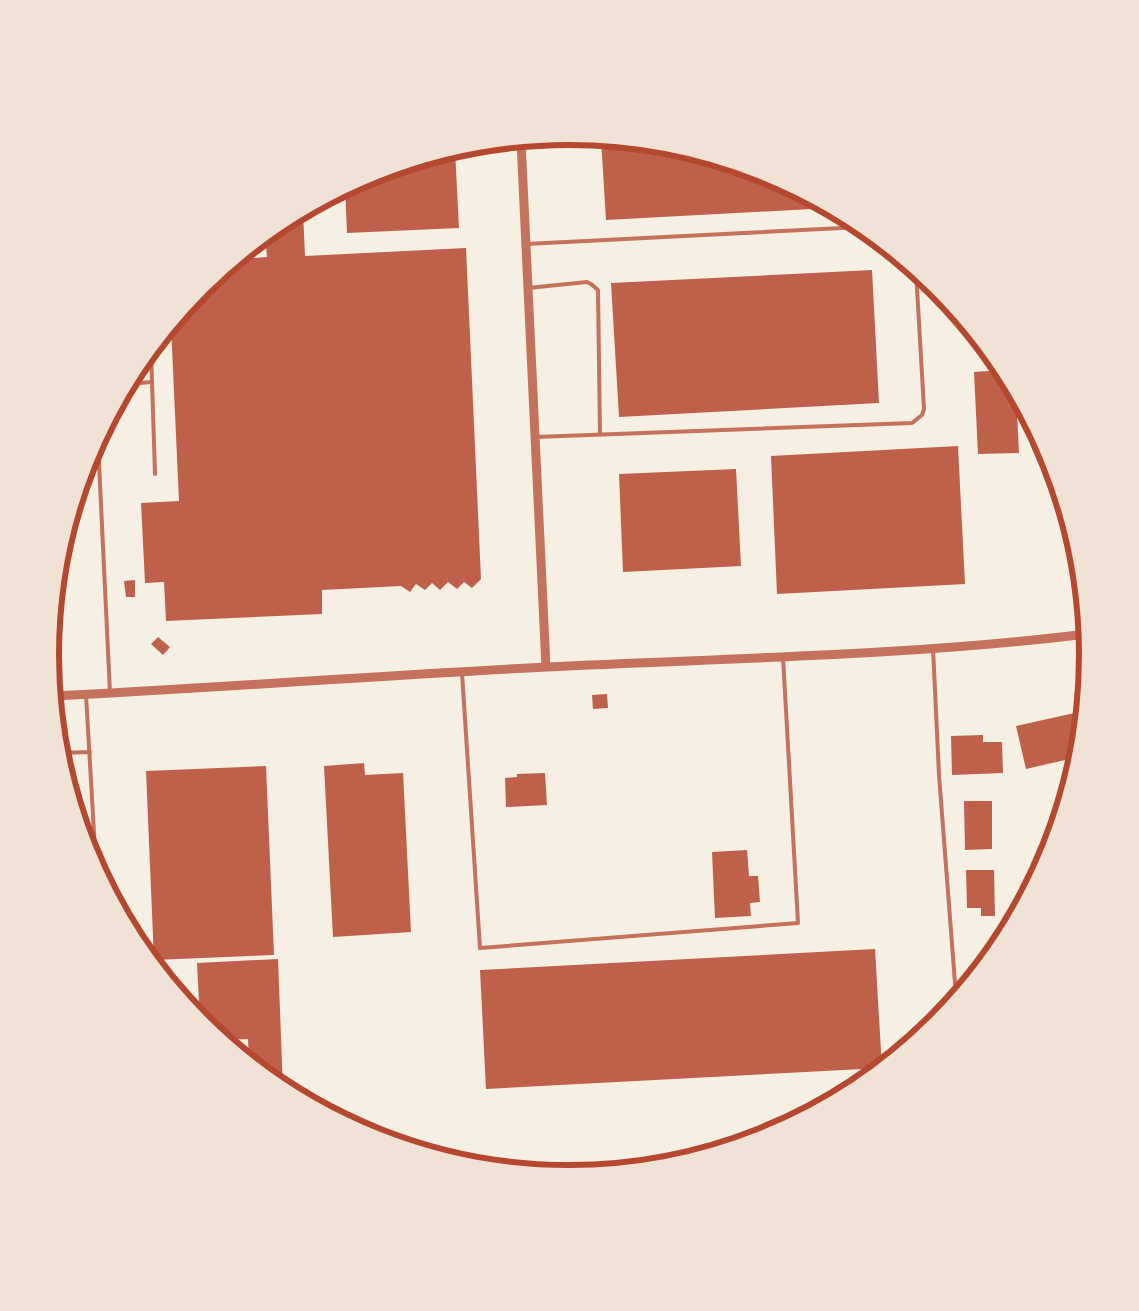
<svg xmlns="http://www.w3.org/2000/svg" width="1139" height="1311" font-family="'Alegreya Sans',sans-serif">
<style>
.building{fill:#bf614a}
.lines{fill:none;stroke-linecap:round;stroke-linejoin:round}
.service{stroke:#c5725c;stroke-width:4}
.tertiary{stroke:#c5725c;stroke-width:9}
.rim{fill:none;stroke:#b5482f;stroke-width:6}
</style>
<rect width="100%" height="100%" fill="#f6efe4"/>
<path class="building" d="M601 139 671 146 769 176 830 208 606 220Z
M455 150 459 228 347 233 345 189 371 175Z
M303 212 305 256 466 248 481 579 472 588 464 582 457 589 448 582 440 590 432 583 425 590 416 584 410 592 401 586 322 590V614L166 621 164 582 145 583 141 503 179 501 171 326 202 288 238 259 267 257 265 236 281 223Z
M872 270 879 403 619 417 611 283Z
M1003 370 1016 394 1019 453 978 454 974 372Z
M958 446 965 584 777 594 771 456Z
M736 469 741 566 623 572 619 474Z
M135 580V597H126L124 581Z
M158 637 170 647 163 655 151 644Z
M607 694 608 708 593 709 592 695Z
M1079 712 1082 725 1078 761 1065 764V760L1026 769 1016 726Z
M983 735V742H1002L1003 773 952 775 951 736Z
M364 763 365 775 403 773 411 932 333 937 324 766Z
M266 766 274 955 154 960 146 771Z
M545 773 547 805 506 807 505 778 517 777V774Z
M964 801H992V849L965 850Z
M747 850 749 876H758L760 902 750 903 751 916 715 918 712 852Z
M966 870H994L995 916H981V908H967Z
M875 949 882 1068 486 1089 480 970Z
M278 959 283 1089 249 1061 248 1039 223 1040 200 1020 197 963Z"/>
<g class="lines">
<path class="service" d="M526 244 862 227
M528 288 587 282 591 284 598 290 600 435
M151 350 155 474
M128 384 152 382
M535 437 912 423 922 415 924 409 916 271
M98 442 110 693
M933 648 939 775 956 996
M462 673 480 948 798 923 783 657
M86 695 96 867
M60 753 90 752
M83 832H94"/>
<path class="tertiary" d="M521 141 546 667
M54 696C218 688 383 675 547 667 727 658 908 656 1087 634"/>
</g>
<path d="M0 0H1139V1311H0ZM59 655a510 510 0 1 1 1020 0a510 510 0 1 1-1020 0Z" fill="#f1e2d6" fill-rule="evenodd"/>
<path class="rim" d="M59 655a510 510 0 1 1 1020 0a510 510 0 1 1-1020 0Z"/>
</svg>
